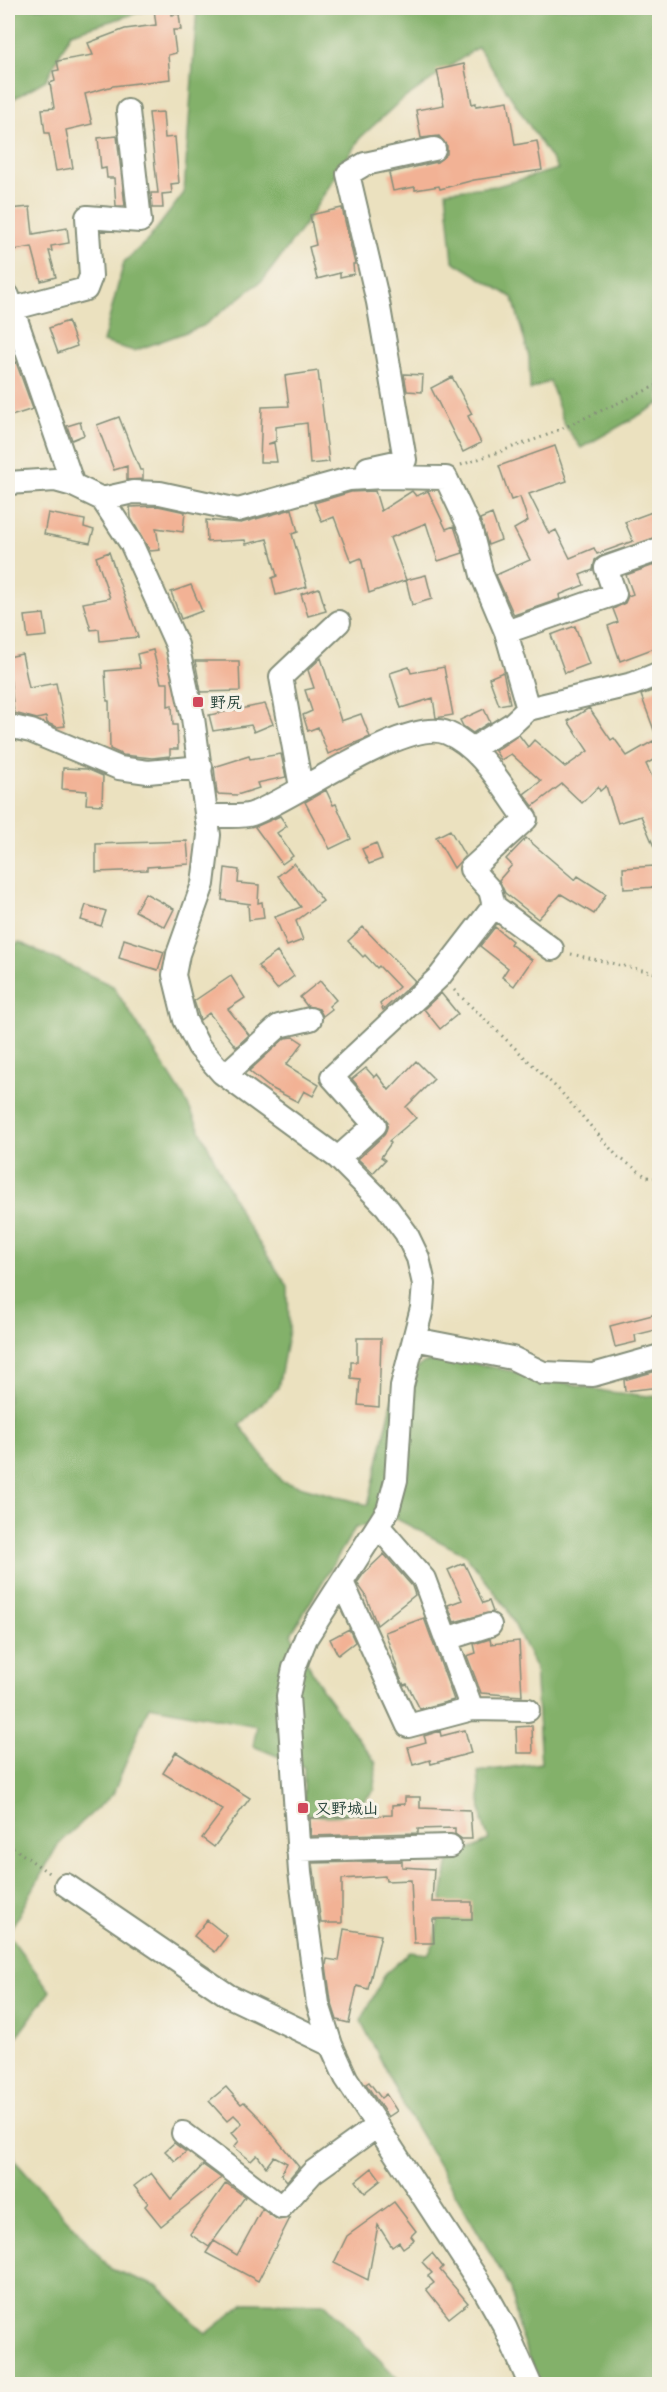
<svg xmlns="http://www.w3.org/2000/svg" width="667" height="2392" font-family="Sriracha,'Klee One',sans-serif">
<style>
.forest{fill:#83b16a;stroke:#51774f;stroke-width:1.5}
.building{fill:#f2b295}
.lines{fill:none;stroke-linecap:round;stroke-linejoin:round}
.minor-casing{stroke:#858f7a;stroke-width:26}
.path{stroke:#858f7a;stroke-width:3;stroke-dasharray:1.5 4.5;stroke-linecap:butt}
.minor{stroke:#fff;stroke-width:22}
.poi-dot{fill:#d1495b;stroke:#f7f3e8;stroke-width:2}
.labels{text-anchor:middle;dominant-baseline:central;stroke-width:6;stroke-linejoin:round;paint-order:stroke}
.poi-label{font-size:16px;font-weight:bold;fill:#1f3d34;stroke:#f7f3e8;text-anchor:start}
</style>
<rect width="100%" height="100%" fill="#f7f3e8"/>
<filter id="ink" filterUnits="userSpaceOnUse"><feTurbulence type="fractalNoise" baseFrequency=".0167" numOctaves="2"/><feDisplacementMap in="SourceGraphic" scale="12" xChannelSelector="R" yChannelSelector="G"/><feConvolveMatrix kernelMatrix="1 2 1 2 8 2 1 2 1" color-interpolation-filters="sRGB"/></filter>
<filter id="wash" filterUnits="userSpaceOnUse"><feTurbulence type="fractalNoise" baseFrequency=".008" numOctaves="4" result="noise"/><feDisplacementMap in="SourceGraphic" scale="24" xChannelSelector="R" yChannelSelector="G"/><feGaussianBlur stdDeviation="1.35" result="paint"/><feColorMatrix in="noise" values="0 0 0 0 0 0 0 0 0 0 0 0 0 0 0 0 0 1.4 0 .05"/><feComposite in="paint" operator="in"/></filter>
<g filter="url(#wash)">
<rect width="100%" height="100%" fill="#ebe1bf"/>
<path class="forest" d="M8 8H154L71 33 46 80 8 102Z
M197 8H654L659 13V404L581 448 564 424 550 381 530 390 529 357 513 298 453 261 446 191 497 186 558 169 478 47 398 103 360 138 303 227 264 279 203 326 134 351 103 342 124 262 148 240 184 193Z
M19 942 113 986 185 1099 244 1220 288 1287 289 1330 278 1388 240 1425 281 1481 368 1505 396 1387 423 1363 450 1358 609 1392 659 1397V2384H539L519 2331 511 2288 407 2112 361 2021 385 1974 410 1952 428 1954 434 1943 449 1861 489 1840 482 1821 478 1772 541 1763 535 1667 506 1607 466 1555 395 1518 355 1528 291 1634 324 1692 376 1763 375 1789C348 1819 343 1818 304 1814V1767L253 1746 257 1726 149 1706 113 1794 59 1843 8 1934 50 1991 8 2049V949Z
M8 2100 15 2161 111 2269 159 2287 206 2334 245 2303 326 2304 403 2384H8Z"/>
<g id="blocks">
<path class="building" d="M171 8 172 15 179 14 181 30H173L176 53 168 55 170 79 113 86 85 94 92 124 66 130 73 168 56 171 49 133H45L42 109 54 108 50 83 55 81 53 71 59 70 57 61 93 55 88 43 125 29 156 25 154 9Z
M464 64 472 104 476 103V106L508 101 515 145 537 141 542 170 474 180 440 189 439 186 415 190V187L393 191 389 173 437 162 447 154V146L439 136 421 138 416 110 444 105 437 70Z
M163 112 165 138 175 137 179 183 171 184 172 193 162 194 163 208H152L151 193H158L149 113Z
M117 136 125 206H116L114 178H107L106 168 101 169 98 138Z
M30 207 33 234 67 228 69 243 51 246 52 251H49L56 277 41 281 32 247 8 251V209Z
M342 208 355 264H353L354 274 340 277V273L317 279 309 247 316 245 310 215Z
M68 321 77 346 58 353 49 328Z
M16 362 33 409 11 416 8 406V365Z
M318 371 329 462 310 464 307 423 276 427V441L268 444 274 443 277 462H260L262 407 289 406 285 376Z
M404 374 423 375 422 392 407 391Z
M452 377 472 414 468 416 481 443 463 452 431 388Z
M119 417 140 470H143V479L127 480V466L114 470 97 425Z
M80 422 84 435 72 440 67 426Z
M555 446 567 481 529 494 549 534 556 530 570 558 594 548 597 554 633 541 625 522 660 509V536L601 556 595 560 593 570 580 575 584 585 559 595 560 599 514 615 496 575 530 560 514 529 528 521 520 497 511 500 499 466Z
M375 491 381 511 412 491 416 496 428 491 446 529 454 526 463 553 438 561 426 523 390 538 406 580 369 593 361 558 351 562 334 517 322 522 314 503 351 492Z
M158 506 185 512 183 532 156 528 160 550 150 551 131 518 130 507Z
M292 509 298 532 292 534 307 587 276 595 272 578 277 576 267 539 246 544 245 540 207 542 206 520 241 523Z
M48 513 85 520 84 527 94 530 90 543 44 534Z
M492 514 501 540 488 545 480 519Z
M109 552 138 637 100 641 99 629 91 630 83 603 110 598 96 557Z
M660 563V646L620 661 608 626 618 622 613 609 625 603 628 596 633 594 626 575Z
M426 575 432 599 412 605 406 580Z
M191 585 202 611 181 619 171 592Z
M319 588 326 611 308 616 301 594Z
M44 614 47 636 28 638 25 616Z
M575 626 589 664 565 673 551 635Z
M153 650 161 683H168V706L172 705 173 725H177L178 749H170V756L152 758 123 755 110 749 109 701H107L105 671 140 668 137 654Z
M22 654 29 688 56 683 65 726 57 727 47 723 46 717 37 719 14 713 8 657Z
M321 658 341 721 361 714 370 737 328 754 318 727 308 731 303 715 312 711 305 690 314 688 308 670Z
M195 661H239L240 691 201 692Z
M409 667 411 673 444 667 453 715 436 718 433 698 401 708 390 673Z
M503 672 510 703 499 705 489 678Z
M660 688V740L658 741 641 695Z
M265 704 273 724 254 732 251 725 213 731 209 715Z
M589 708 611 740 614 738 627 756 653 741 660 752V756L646 764 660 794V861L641 816 618 823 606 786 600 791 598 787 582 803 562 784 533 806 524 794 541 781 511 754 501 760 495 751 519 735 528 747 534 740 565 767 588 751 568 721Z
M484 709 490 722 473 733 463 726 460 720Z
M281 754 286 777 257 783 259 788 237 795 217 794 214 767 249 756 250 759Z
M63 768 87 769 103 776 102 805 86 804 87 791 62 789Z
M326 790 333 805 336 804 351 839 330 849 305 802Z
M280 816 287 826 277 833 293 856 282 864 255 827Z
M450 830 465 856 454 868 436 837Z
M526 838 575 880 578 876 606 894 594 914 561 894 538 919 505 893 499 880 512 865 506 859Z
M187 841 189 864 147 867V870L96 872V844Z
M376 843 382 859 369 864 362 849Z
M294 863 323 901 296 921 303 940 287 946 275 917 301 907 278 876Z
M655 866 656 887 624 889 623 868Z
M225 868 239 870 238 883 259 885 258 903 262 902 264 918 249 920 248 904H251L222 900Z
M145 893 174 909 165 927 135 911Z
M86 905 106 911 101 926 81 920Z
M363 927 415 981 383 1010 380 1004 399 987 379 966 377 968 365 955 363 957 348 941Z
M495 927 512 941 510 944 532 960 514 986 502 977 508 968 480 946Z
M124 939 164 952 158 970 119 958Z
M277 952 294 976 277 989 258 966Z
M231 976 245 998 228 1009 249 1035 236 1047 209 1013 200 1020 194 1001Z
M320 981 336 1000 329 1006 332 1009 323 1016 319 1009 307 1006 300 997Z
M441 993 458 1014 440 1029 424 1009Z
M294 1037 303 1043 286 1065 319 1085 313 1096 304 1091 298 1102 269 1087 249 1071 285 1038Z
M416 1061 434 1079 406 1107 416 1118 389 1141 391 1143 381 1157 385 1160 373 1173 358 1159 384 1135 388 1122 352 1079 366 1068 374 1077 377 1074 389 1090Z
M660 1313V1329L635 1335 636 1342 615 1347 610 1326Z
M357 1338H381L379 1407 358 1405 360 1379 351 1378V1362H357Z
M660 1370V1387L625 1391 624 1380Z
M384 1554 412 1586 415 1595 377 1625 365 1594 357 1583 364 1573Z
M464 1563 483 1603 489 1601 493 1612 454 1622 448 1605 462 1600 448 1570Z
M424 1618 454 1700 420 1709 407 1684 404 1685 400 1677 385 1632Z
M349 1629 355 1642 338 1655 330 1639Z
M490 1639 491 1644 519 1641 522 1696 481 1693 467 1656 476 1653 474 1644Z
M532 1726 533 1753H517L516 1727Z
M465 1730 471 1753 431 1764 430 1760 413 1765 408 1747 426 1742 424 1736 440 1731 441 1736Z
M176 1752 250 1798 214 1847 202 1838 223 1810 163 1773Z
M405 1797H420V1808L470 1810 472 1839H462L455 1834V1828L418 1829V1833L311 1836 310 1818 392 1815V1805L405 1804Z
M402 1861V1867L434 1869 432 1902H472V1919H433L434 1943H414L411 1880 386 1881 385 1876 342 1879V1923H321L313 1863Z
M207 1920 227 1936 215 1952 194 1936Z
M344 1929 381 1935 368 1989 357 1986 349 2023 337 2020 331 2001 326 1965 327 1959 339 1961Z
M369 2082 381 2098 386 2094 397 2111 388 2117 366 2084Z
M226 2087 241 2104 244 2102 260 2118 299 2167 287 2181 281 2174 287 2163 274 2156 266 2167 257 2155 251 2161 234 2147 239 2141 232 2133 242 2123 234 2115 227 2121 209 2101Z
M174 2143 186 2152 175 2161 165 2151Z
M203 2165 221 2178 161 2226 145 2206 148 2203 134 2186 151 2173 171 2199Z
M372 2168 381 2180 365 2193 356 2181Z
M226 2183 245 2197 209 2247 190 2234Z
M394 2202 416 2231 411 2236 414 2240 403 2248 399 2242 392 2247 378 2225 368 2280 334 2263 347 2236Z
M262 2209 278 2220 290 2218 258 2281 206 2253 214 2241 237 2255Z
M432 2253 443 2267 440 2270 468 2303 449 2318 426 2289 434 2283 428 2276 432 2273 422 2262Z"/>
</g>
</g>
<g filter="url(#ink)">
<use href="#blocks" fill-opacity="0" stroke="#858f7a" stroke-width="1.5"/>
<g class="lines">
<g class="minor-casing">
<path id="minor" d="M8 296 73 485
M11 309 86 289 91 276 87 217 140 221 128 111
M368 468 405 460 378 302 348 174 365 164 434 149
M8 483 55 480 73 485 102 499 131 543 177 645 193 718 209 835 203 884 178 954 174 975 185 1020 199 1047 222 1073 338 1158 386 1206 406 1233 418 1258 424 1284 422 1308 402 1386 396 1480 388 1510 306 1638 294 1668 288 1696 300 1872 318 2004 331 2045 346 2078 486 2293 505 2327 530 2384
M102 499 133 492 160 493 238 510 349 479 383 477 446 478 471 531 482 575 506 632 528 709
M506 632 615 594 606 568 660 549
M8 726 31 731 119 768 148 772 201 767
M472 749 512 724 528 709 633 684 660 673
M301 787 281 677 339 622
M207 816C221 815 240 818 252 814 294 799 406 716 447 733 482 747 504 790 526 819L471 869 490 890 494 906 440 976 332 1077 375 1125 338 1158
M494 906 552 949
M225 1075 279 1026 310 1019
M414 1339 512 1358 543 1373 593 1375 660 1356
M378 1526 424 1579 472 1709
M342 1582 408 1726 472 1709 528 1710
M446 1639 490 1625
M298 1850 450 1846
M66 1885 229 1996 331 2045
M183 2133 281 2207 313 2172 377 2126"/>
</g>
<path class="path" d="M461 465 545 436 660 384
M571 954 660 974
M454 990 560 1091 617 1156 647 1177 660 1178
M8 1844 50 1874"/>
<use href="#minor" class="minor"/>
</g>
</g>
<g class="poi-dot">
<rect x="192" y="696" width="12" height="12" rx="3"/>
<rect x="297" y="1802" width="12" height="12" rx="3"/>
</g>
<g class="labels">
<g class="poi-label">
<text x="210" y="702">野尻</text>
<text x="315" y="1808">又野城山</text>
</g>
</g>
<rect width="667" height="2392" fill="none" stroke="#f7f3e8" stroke-width="30"/>
</svg>
